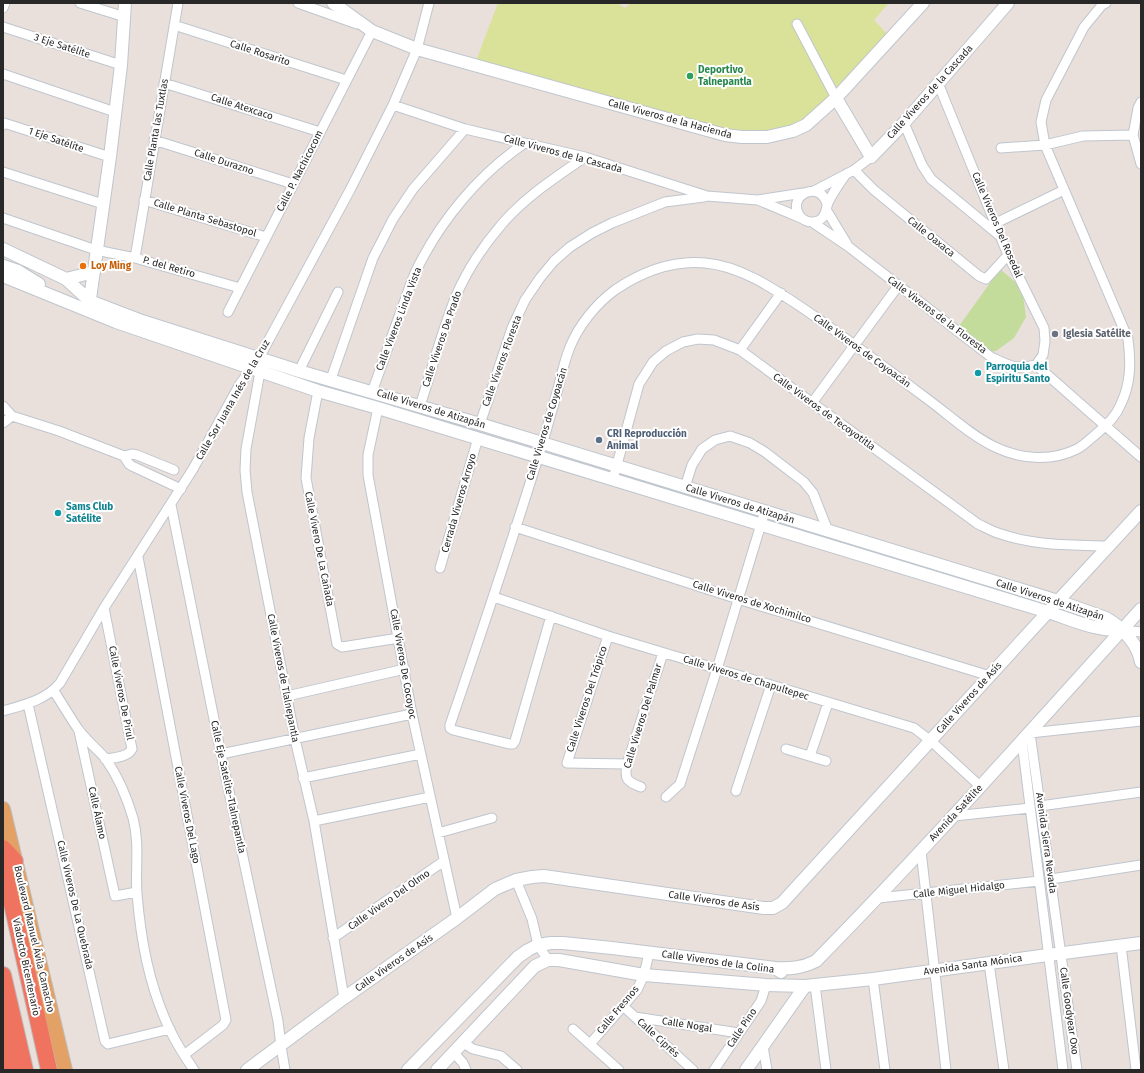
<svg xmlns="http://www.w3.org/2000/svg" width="1144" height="1073" font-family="'Fira Sans',sans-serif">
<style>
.green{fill:#c4dc9b}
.pitch{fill:#d9e298}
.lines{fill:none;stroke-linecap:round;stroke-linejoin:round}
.street-casing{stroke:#bfc6ce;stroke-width:11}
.secondary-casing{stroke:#bfc6ce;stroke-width:14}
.primary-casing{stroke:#bebebe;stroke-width:16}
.highway-casing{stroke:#bebebe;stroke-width:18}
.street{stroke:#fff;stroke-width:9}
.secondary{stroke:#fff;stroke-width:12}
.primary{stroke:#e4a165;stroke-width:14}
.highway{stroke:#f0735f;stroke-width:16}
.leisure-dot{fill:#2e9e5b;stroke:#fff;stroke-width:1.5}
.food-dot{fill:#e8710a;stroke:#fff;stroke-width:1.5}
.worship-dot{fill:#6b7280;stroke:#fff;stroke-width:1.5}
.culture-dot{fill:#0f9aa8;stroke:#fff;stroke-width:1.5}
.service-dot{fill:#5c6f8a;stroke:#fff;stroke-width:1.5}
.labels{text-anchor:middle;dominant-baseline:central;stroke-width:4;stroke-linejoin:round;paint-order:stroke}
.street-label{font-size:10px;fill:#282828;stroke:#fff}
.leisure-label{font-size:10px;font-weight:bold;fill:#27864d;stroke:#fff;text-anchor:start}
.food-label{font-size:10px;font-weight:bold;fill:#c56008;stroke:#fff;text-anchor:start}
.worship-label{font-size:10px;font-weight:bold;fill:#5b616d;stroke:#fff;text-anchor:start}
.culture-label{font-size:10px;font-weight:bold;fill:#0d838f;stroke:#fff;text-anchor:start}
.service-label{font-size:10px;font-weight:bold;fill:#4e5e75;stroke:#fff;text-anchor:start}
</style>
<rect width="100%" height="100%" fill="#e9dfdb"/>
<path class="green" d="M1000 269 1022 288 1026 317 1014 338 996 351 988 352 957 329Z"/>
<path class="pitch" d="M498 3H617L625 8 631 3H889L874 20 889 36 804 124 767 133 731 132 476 61Z"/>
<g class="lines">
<g class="street-casing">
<path id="street" d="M80 3 125 17
M298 3 357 24
M3 8 5 3
M797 24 836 98
M174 25 346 80
M3 27 121 65
M3 74 115 112
M164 83 320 132
M938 83 1008 255 1044 328 1045 341 1043 355 1036 365
M1141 102 1138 108 1133 135 1141 164
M393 105 465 129 585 157 707 196 758 200 803 193
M904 123 922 165 931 179 1000 236
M3 125 4 123 110 157
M154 140 293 184
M1001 148 1045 145 1083 136 1133 135
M854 170 874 190 979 276 986 279 1008 255
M3 172 103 204
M814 191 854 170 871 157
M144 200 266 237
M758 200 801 218
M827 204C820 179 787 195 799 215 802 219 807 222 812 222 816 222 821 220 823 217 827 212 826 207 828 203 833 192 840 183 846 174
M827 211 847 244
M3 218 96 250 135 258 240 288
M812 222 849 247 991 357C1010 366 1015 370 1036 365
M996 223 1064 190
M135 258 178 3
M228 312 372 31
M740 350 781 293
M1036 365 1141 457
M259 366 260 372 246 449 245 470 247 492 295 739 314 821 344 998
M299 371 338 292
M331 379 373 258 393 219 413 189 465 129
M318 391 309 438 306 478 337 644 342 647 399 638
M372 392C382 365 391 338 401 311 406 298 410 284 416 271 440 221 479 174 525 143
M812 403 898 286
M3 406 12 416 59 431 124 456 132 454 137 455 174 470
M420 406C432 369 442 331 456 296 467 270 484 245 502 224 525 197 556 177 585 157
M378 408 368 455V475L412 714 457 918
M3 423 12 416
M480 424 512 328 525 300 540 278 554 261 570 247 592 233 612 223 665 202 704 197
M124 456 129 464 132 466 181 489
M613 479 639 384 653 362 666 351 683 342 698 339 714 340 740 350 978 524C985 527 993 532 1001 534 1035 546 1073 545 1109 546
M685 487 692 465 702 449 715 440 730 436 750 443 765 452 804 482 813 493 828 531
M171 505 221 754 278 1021 281 1046 285 1070
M515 527 738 599 990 676
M138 557 226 1020 223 1025 184 1055
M440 568 478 438
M494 597 608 636 914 728 931 741 981 787
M104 608 132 749C128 757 114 758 105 759
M551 616 515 741 513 744H509L453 730 450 728V725C480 637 509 550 537 461 545 436 552 410 559 385 562 372 565 359 570 347 579 325 596 304 615 290 643 271 672 260 705 263 742 266 777 291 807 311 847 339 886 368 926 398 948 414 970 435 995 447 1020 459 1051 462 1077 449 1083 446 1089 440 1095 435 1105 427 1115 418 1120 406 1131 384 1131 363 1128 339L1045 145 1041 122 1046 100 1084 27 1102 5 1106 3
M1122 630 1141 632
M608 636 567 763 627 764
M54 691C62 704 70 717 78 729 86 740 96 748 105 758 118 776 127 798 133 818 140 844 135 868 137 894 141 941 149 985 169 1028 176 1043 185 1057 194 1070
M287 696 405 669
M28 704 105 1041 108 1044 170 1029
M3 711C24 705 46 700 60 683L104 608 193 469 240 384 259 358 350 190 393 105 417 49 429 3
M79 731 115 896 137 892
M1022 742 1063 1070
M786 749 826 761
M221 754 412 714
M810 756 828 703
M303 778 421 754
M641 787C627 782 624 779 627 764L663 653
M736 791 771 685
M666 797 680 784 682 778 717 669 765 511
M1040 806 1141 792
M954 816 1030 808
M314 821 430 797
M438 833 492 818
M921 851 946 1070
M1051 879 1141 865
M516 880 532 919 538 945 548 960
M878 898 1039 881
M333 938 444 861
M1121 945 1136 1070
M989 963 1004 1070
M873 979 885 1070
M815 985 826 1070
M623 1006 693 1070
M635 1017 739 1033
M573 1029 619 1070
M462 1042 473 1049 501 1056 517 1070
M590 1044 637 990 644 975 649 953
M763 1046 767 1070
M453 1052 463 1063 466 1070
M714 1070 761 1001 766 985
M1077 1070 1030 733 1141 721"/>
</g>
<g class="secondary-casing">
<path id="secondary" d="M333 3 372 31 417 49 725 135 742 137H767L793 131 806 125 836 98 923 3
M836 98 871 157 904 123 1008 3
M3 249 66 279 90 301 142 321 299 371 480 424 1058 601 1106 618C1122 627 1138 644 1141 662
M3 266 18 271 39 284
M3 276 116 322 318 391 378 408 1048 612C1073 620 1095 631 1122 630
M66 279 94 272
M89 306 110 157 121 65 125 3
M775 968C790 969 802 968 816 961 928 847 1034 727 1141 609
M247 1070 344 998 457 918 495 889 516 880 532 877 544 876 764 908H773L782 903 1058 601 1141 511
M408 1070 518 957 528 950 538 945 551 943H563L612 948 775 968 781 972
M437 1070 535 966 548 960H559L644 975 766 985 805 986 873 979 1048 955 1141 943
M746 1070 805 986"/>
</g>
<g class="primary-casing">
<path id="primary" d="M3 809 65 1070"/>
</g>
<g class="highway-casing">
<path id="highway" d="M3 848 15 861
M3 864 49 1070
M3 975 25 1070
M3 1021 9 1070"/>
</g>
<use href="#street" class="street"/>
<use href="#secondary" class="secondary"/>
<use href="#primary" class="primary"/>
<use href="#highway" class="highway"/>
</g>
<circle class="leisure-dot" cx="690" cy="76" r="4"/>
<circle class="food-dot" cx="83" cy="266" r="4"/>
<circle class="worship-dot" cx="1055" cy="334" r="4"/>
<g class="culture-dot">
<circle cx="978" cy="373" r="4"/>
<circle cx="58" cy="513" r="4"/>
</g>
<circle class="service-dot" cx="599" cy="440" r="4"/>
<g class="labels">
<g class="street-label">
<text transform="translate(62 46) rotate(18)">3 Eje Satélite</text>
<text transform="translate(260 53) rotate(18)">Calle Rosarito</text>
<text transform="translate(930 92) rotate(-48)">Calle Viveros de la Cascada</text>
<text transform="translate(242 107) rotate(18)">Calle Atexcaco</text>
<text transform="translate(670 119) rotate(15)">Calle Viveros de la Hacienda</text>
<text transform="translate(156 130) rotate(-80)">Calle Planta las Tuxtlas</text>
<text transform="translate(56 140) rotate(19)">1 Eje Satélite</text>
<text transform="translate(563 154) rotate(15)">Calle Viveros de la Cascada</text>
<text transform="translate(224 162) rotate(18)">Calle Durazno</text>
<text transform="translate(300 171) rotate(-63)">Calle P. Nachicocom</text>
<text transform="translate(205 218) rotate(17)">Calle Planta Sebastopol</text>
<text transform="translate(997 225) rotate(67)">Calle Viveros Del Rosedal</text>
<text transform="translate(931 237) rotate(39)">Calle Oaxaca</text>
<text transform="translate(169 267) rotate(16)">P. del Retiro</text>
<text transform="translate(937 315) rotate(37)">Calle Viveros de la Floresta</text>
<text transform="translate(399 319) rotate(-69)">Calle Viveros Linda Vista</text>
<text transform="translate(442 339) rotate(-71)">Calle Viveros De Prado</text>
<text transform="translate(862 351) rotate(36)">Calle Viveros de Coyoacán</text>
<text transform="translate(502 361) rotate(-70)">Calle Viveros Floresta</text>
<text transform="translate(233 400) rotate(-60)">Calle Sor Juana Inés de la Cruz</text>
<text transform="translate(431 409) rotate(17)">Calle Viveros de Atizapán</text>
<text transform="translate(824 412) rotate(36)">Calle Viveros de Tecoyotitla</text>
<text transform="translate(547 424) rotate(-73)">Calle Viveros de Coyoacán</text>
<text transform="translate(459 503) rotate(-74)">Cerrada Viveros Arroyo</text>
<text transform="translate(740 504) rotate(17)">Calle Viveros de Atizapán</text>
<text transform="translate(319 549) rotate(79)">Calle Vivero De La Cañada</text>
<text transform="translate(1050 600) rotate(18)">Calle Viveros de Atizapán</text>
<text transform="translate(752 602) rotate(17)">Calle Viveros de Xochimilco</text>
<text transform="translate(403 664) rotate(80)">Calle Viveros De Cocoyoc</text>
<text transform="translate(283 678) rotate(79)">Calle Viveros de Tlalnepantla</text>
<text transform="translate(746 678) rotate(17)">Calle Viveros de Chapultepec</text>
<text transform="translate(121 693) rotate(79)">Calle Viveros De Pirul</text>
<text transform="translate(969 698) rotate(-48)">Calle Viveros de Asís</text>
<text transform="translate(587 699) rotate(-72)">Calle Viveros Del Trópico</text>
<text transform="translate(643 716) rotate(-73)">Calle Viveros Del Palmar</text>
<text transform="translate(228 787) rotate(78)">Calle Eje Satelite-Tlalnepantla</text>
<text transform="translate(97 813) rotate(78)">Calle Álamo</text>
<text transform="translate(956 813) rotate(-47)">Avenida Satélite</text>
<text transform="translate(187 815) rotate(79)">Calle Viveros Del Lago</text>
<text transform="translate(1046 843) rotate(82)">Avenida Sierra Nevada</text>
<text transform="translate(959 890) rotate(-6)">Calle Miguel Hidalgo</text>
<text transform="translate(389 900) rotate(-35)">Calle Vivero Del Olmo</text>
<text transform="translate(714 901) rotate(8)">Calle Viveros de Asís</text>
<text transform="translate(75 905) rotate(77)">Calle Viveros De La Quebrada</text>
<text transform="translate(34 939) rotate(77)">Boulevard Manuel Ávila Camacho</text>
<text transform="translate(718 962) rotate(8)">Calle Viveros de la Colina</text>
<text transform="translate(394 963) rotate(-35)">Calle Viveros de Asís</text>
<text transform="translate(973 965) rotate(-8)">Avenida Santa Mónica</text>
<text transform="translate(26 967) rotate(78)">Viaducto Bicentenario</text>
<text transform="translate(618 1010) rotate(-50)">Calle Fresnos</text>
<text transform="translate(1069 1011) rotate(82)">Calle Goodyear Oxo</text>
<text transform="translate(687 1025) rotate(9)">Calle Nogal</text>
<text transform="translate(742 1028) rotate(-56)">Calle Pino</text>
<text transform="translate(658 1038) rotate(42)">Calle Ciprés</text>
</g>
<g class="leisure-label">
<text x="698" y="70">Deportivo<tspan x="698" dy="12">Talnepantla</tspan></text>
</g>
<g class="food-label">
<text x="91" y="266">Loy Ming</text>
</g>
<g class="worship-label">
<text x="1063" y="334">Iglesia Satélite</text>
</g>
<g class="culture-label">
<text x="986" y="367">Parroquia del<tspan x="986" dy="12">Espiritu Santo</tspan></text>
<text x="66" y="507">Sams Club<tspan x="66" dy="12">Satélite</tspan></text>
</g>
<g class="service-label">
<text x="607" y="434">CRI Reproducción<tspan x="607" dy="12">Animal</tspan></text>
</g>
</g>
<rect width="1144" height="1073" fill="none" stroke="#282828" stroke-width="8"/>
</svg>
